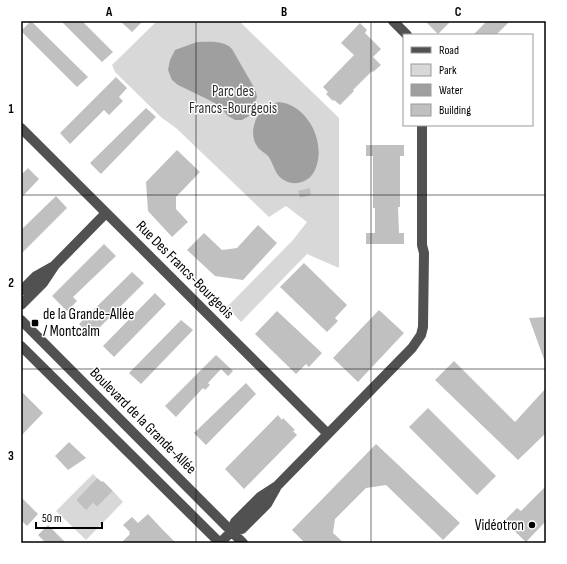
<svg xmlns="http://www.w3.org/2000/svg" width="567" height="564" font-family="'Sofia Sans Condensed',sans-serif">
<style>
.green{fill:#d8d8d8}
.water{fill:#9f9f9f}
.building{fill:#c0c0c0}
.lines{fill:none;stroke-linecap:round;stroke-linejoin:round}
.minor{stroke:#515151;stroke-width:10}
.grid{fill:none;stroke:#000;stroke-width:1;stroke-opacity:0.55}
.poi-dot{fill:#000;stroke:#fff;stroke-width:1.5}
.labels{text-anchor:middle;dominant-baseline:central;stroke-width:3;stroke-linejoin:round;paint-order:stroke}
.park-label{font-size:15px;fill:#2f2f2f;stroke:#fff}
.street-label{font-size:15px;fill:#000;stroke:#fff}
.poi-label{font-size:15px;fill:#000;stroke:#fff;text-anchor:start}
.neatline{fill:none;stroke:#000;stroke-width:1.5}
.grid-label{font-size:13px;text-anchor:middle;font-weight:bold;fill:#000}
</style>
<rect width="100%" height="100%" fill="#fff"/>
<path class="green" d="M167 21H239L339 118V268L307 254 241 322 227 307 293 240 307 222 286 206 269 217 176 128 162 118 115 72 112 65 155 23Z
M93 474 97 478 76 500 86 509 93 503 97 507 113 491 123 502 86 540 56 511Z"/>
<path class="water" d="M197 42C209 42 224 40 232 49L255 89 257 97 249 116 242 120H235L228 116 218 105 209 100 178 85 172 80 168 70 170 60 175 50Z
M279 102C308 105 327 143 315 170 308 185 289 188 278 175 274 169 272 161 268 156 264 152 259 150 257 146 249 135 254 116 265 108 269 105 274 103 279 102Z"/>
<path class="building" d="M31 21 88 77 77 87 21 31Z
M61 21H82L113 52 102 62Z
M120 21H143L132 32Z
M425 21H451L438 34Z
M487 21H510L496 35H473Z
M360 23 367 30 365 33 381 49 373 57 381 65 373 72 372 71 353 90 354 91 340 105 334 100 333 101 326 94 328 92 323 87 354 55 341 43Z
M116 77 127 88 119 97 123 101 109 115 104 110 70 144 60 133Z
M146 108 156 117 101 174 90 163Z
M366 145H404V156H400V207H398L399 233H404V244H366V233H375V208H373V156H366Z
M177 150 200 172 176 197V209L188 222 172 237 148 211 146 182Z
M28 168 39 179 21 198V175Z
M310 188 311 195 300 198 298 191Z
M56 196 67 208 21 254V230Z
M258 225 277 243 243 280 215 276 187 250 204 233 222 250 237 248Z
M104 244 116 256 73 297 77 301 67 311 52 296Z
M304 263 347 305 335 318 338 321 327 332 280 287Z
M132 272 144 283 91 336 79 324Z
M155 293 166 304 114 357 103 346Z
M379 310 404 333 358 382 333 358Z
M277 311 322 353 309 367 306 364 296 374 255 334Z
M546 317V362H545L529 318Z
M181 320 193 330 141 384 129 373Z
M216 355 233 371 228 376 221 369 208 383 210 385 205 390 203 388 176 417 165 406Z
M454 361 515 422 546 388V433L518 460 435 380Z
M246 383 256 394 206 445 194 433Z
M21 391 43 413 21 436Z
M428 408 496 476 477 495 409 427Z
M278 415 282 420 283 418 295 430 293 431 297 435 244 489 225 469Z
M69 442 86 458 68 470 55 456Z
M376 444 460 523 443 540 386 485 366 488 335 519 333 533 344 543H305L292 530Z
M97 478 102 482 103 481 113 491 97 507 93 503 86 510 76 500Z
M546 486V521L526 542 504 521 517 508 521 511Z
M21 497 38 514 27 526 21 520Z
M148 514 162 529 176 543H121L130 534 129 533 130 532 123 525 132 517 138 523Z
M48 525 66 543H46L38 535Z"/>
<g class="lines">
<path class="minor" d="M393 21 407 35
M21 128 328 434
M21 291 36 276 52 267
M21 305 43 283 55 265 106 213
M21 320 243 543
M21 346 220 543
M231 532 242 529 267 504 276 488
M220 543 231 532 235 522 260 497 277 486 412 348 421 335 423 327 424 253 422 245V125"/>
</g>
<path class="grid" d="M196 21V543M371 21V543M21 195H546M21 369H546"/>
<g class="poi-dot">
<rect x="31" y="319" width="8" height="8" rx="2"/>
<circle cx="532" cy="525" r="4"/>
</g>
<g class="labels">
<g class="park-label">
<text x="233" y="91">Parc des<tspan x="233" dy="17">Francs-Bourgeois</tspan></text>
</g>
<g class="street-label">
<text transform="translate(185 270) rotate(45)">Rue Des Francs-Bourgeois</text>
<text transform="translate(143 421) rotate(45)">Boulevard de la Grande-Allée</text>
</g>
<g class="poi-label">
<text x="43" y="314">de la Grande-Allée<tspan x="43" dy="17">/ Montcalm</tspan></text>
<text x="524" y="525" text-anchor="end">Vidéotron</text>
</g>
</g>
<rect width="567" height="564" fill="none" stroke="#ffffff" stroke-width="44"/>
<rect x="403" y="34" width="130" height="92" fill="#ffffff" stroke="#999999"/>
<rect x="411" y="47" width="20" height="6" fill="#515151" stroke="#999999"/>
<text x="439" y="54" font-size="12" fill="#000000">Road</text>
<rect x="411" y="64" width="20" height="12" fill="#d8d8d8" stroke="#999999"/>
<text x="439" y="74" font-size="12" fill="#000000">Park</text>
<rect x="411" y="84" width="20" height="12" fill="#9f9f9f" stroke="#999999"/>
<text x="439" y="94" font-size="12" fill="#000000">Water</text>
<rect x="411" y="104" width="20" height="12" fill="#c0c0c0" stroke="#999999"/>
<text x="439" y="114" font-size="12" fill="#000000">Building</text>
<path d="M36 522v6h66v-6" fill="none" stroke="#000000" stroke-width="2"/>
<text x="42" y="522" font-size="12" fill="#000000" stroke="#ffffff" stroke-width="3" paint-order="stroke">50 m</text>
<rect x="22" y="22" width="523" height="520" class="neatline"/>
<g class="grid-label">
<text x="109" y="16">A</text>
<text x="284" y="16">B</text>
<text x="458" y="16">C</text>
<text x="11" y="113">1</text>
<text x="11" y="287">2</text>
<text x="11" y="460">3</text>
</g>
</svg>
